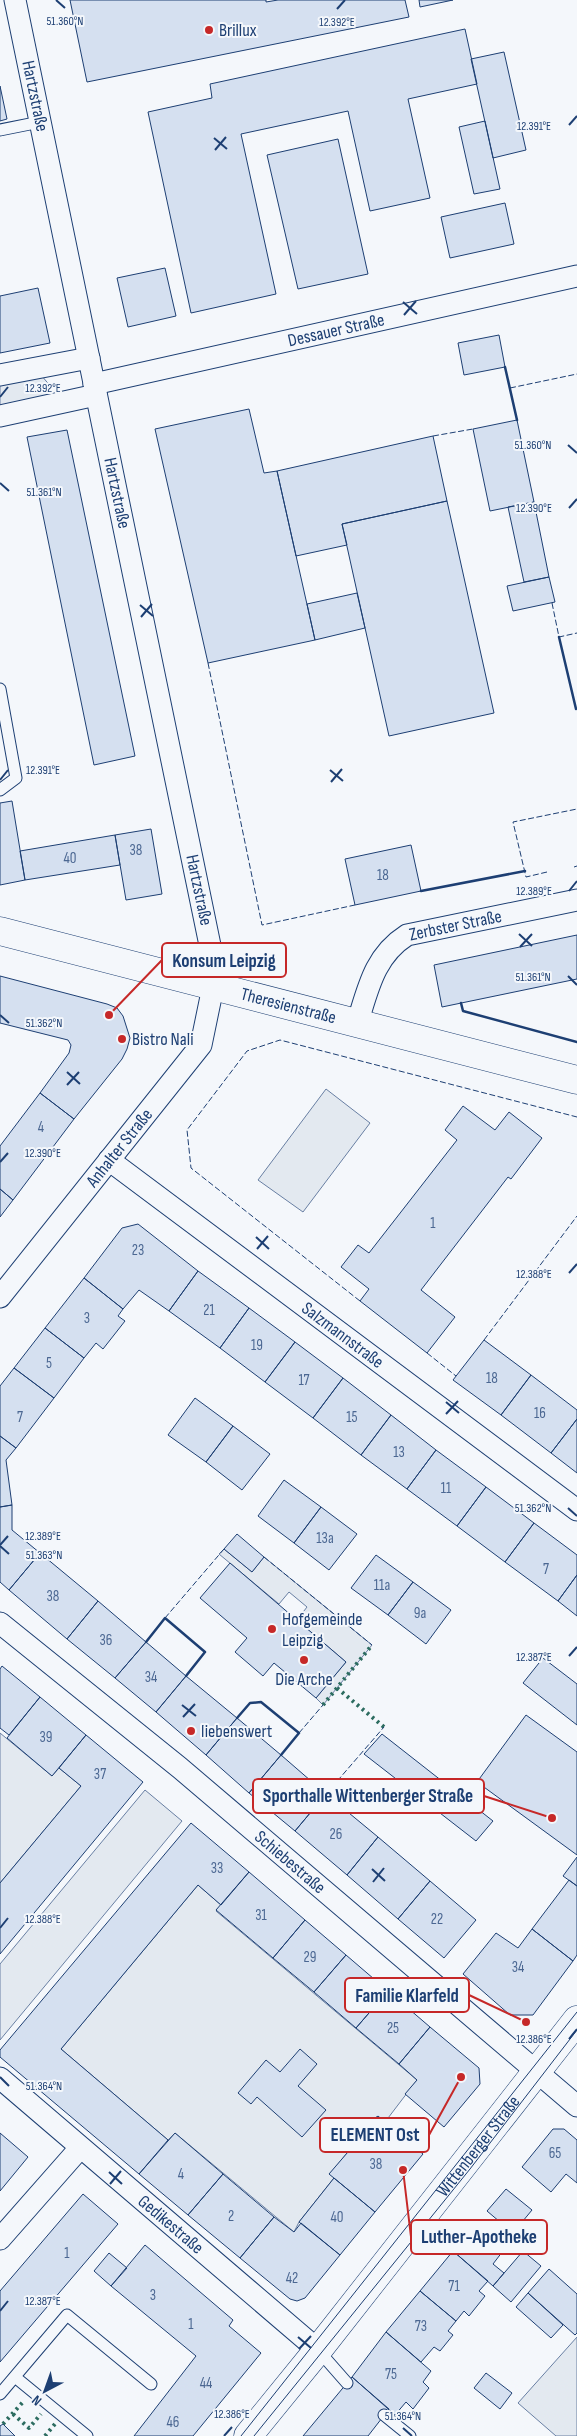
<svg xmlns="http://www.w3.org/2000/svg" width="577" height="2436" font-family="'Sofia Sans Condensed',sans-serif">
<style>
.green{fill:#e3e9f0;stroke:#687fa3}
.building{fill:#d5e0f0;stroke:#1d3f73}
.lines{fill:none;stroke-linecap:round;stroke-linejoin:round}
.lane-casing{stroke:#1d3f73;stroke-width:13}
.street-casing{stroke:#1d3f73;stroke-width:23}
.secondary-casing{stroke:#1d3f73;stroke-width:29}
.lane{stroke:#f4f7fb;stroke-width:11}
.street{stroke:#f4f7fb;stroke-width:21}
.secondary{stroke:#f4f7fb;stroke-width:28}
.tram{stroke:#1d3f73;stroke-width:1}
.hedge{stroke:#2c6c60;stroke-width:4;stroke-dasharray:2.5 4;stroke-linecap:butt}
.fence{stroke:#1d3f73;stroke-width:1;stroke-dasharray:6 2.5;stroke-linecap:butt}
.wall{stroke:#1d3f73;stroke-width:2.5}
.ticks{fill:none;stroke:#1d3f73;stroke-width:2}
.poi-dot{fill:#c62828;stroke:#f4f7fb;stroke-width:2}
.labels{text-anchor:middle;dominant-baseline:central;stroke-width:4;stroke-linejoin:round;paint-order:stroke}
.number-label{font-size:15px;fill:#4b6792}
.poi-label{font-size:18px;fill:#1d3f73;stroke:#f4f7fb;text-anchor:start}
.street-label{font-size:18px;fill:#1d3f73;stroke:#f4f7fb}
.ticks-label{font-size:12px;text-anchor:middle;fill:#1d3f73;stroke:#f4f7fb;stroke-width:4;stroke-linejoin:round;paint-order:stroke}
.leader{fill:none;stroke:#c62828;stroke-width:2}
.callout-dot{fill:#c62828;stroke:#f4f7fb;stroke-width:2}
.callout{fill:#f4f7fb;stroke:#c62828;stroke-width:2}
.callout-label{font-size:19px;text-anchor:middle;font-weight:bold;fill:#1d3f73}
</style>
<rect width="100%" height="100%" fill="#f4f7fb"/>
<path class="green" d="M41 375 52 388 49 395 0 408V381Z
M326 1089 370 1123 303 1212 258 1180Z
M224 1549 252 1572 264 1557 372 1645 323 1705 316 1698 346 1662 297 1620 307 1607 289 1592 279 1604 219 1554Z
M0 1733 52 1776 59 1768 81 1786 0 1883Z
M145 1790 182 1821 0 2040V1964Z
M198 1885 221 1905 216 1911 417 2080 385 2122 377 2116 330 2174 334 2178 299 2222 294 2232 175 2133 168 2140 61 2049Z
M577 2337V2436H556L518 2403Z"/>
<path class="building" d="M70 0H266V2L278 0H405L409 17 87 82Z
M419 0H453L420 7Z
M465 29 477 84 408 99 430 198 370 211 348 111 241 134 276 294 191 313 148 112 212 98 210 84Z
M504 52 526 150 493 158 471 59Z
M0 86 7 119 0 121Z
M485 121 500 189 474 194 459 127Z
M338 139 368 274 298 289 267 155Z
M505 203 514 244 450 258 441 217Z
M165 268 176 316 128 327 117 278Z
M38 288 50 343 0 353V296Z
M499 335 505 367 464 375 458 343Z
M249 409 264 473 277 471 315 640 208 663 155 429Z
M517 420 534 502 490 511 473 429Z
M67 430 135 756 94 765 27 437Z
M433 436 447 501 342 524 347 545 296 556 277 471Z
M447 501 494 713 389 736 342 524Z
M534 502 549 577 524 582 508 507Z
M549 577 555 602 513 611 507 586Z
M357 593 365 628 315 640 307 604Z
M12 801 25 880 0 885V803Z
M151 829 162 894 126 900 115 835Z
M115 835 120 865 25 880 20 851Z
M411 845 421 891 355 905 345 859Z
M577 935V979L442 1007 434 965Z
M0 976 107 1004 117 1008 123 1016 130 1038 127 1049 122 1059 74 1119 40 1093 69 1053 71 1045 68 1040 0 1023Z
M40 1093 74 1119 13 1200 0 1189V1146Z
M463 1106 495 1130 509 1112 542 1138 511 1179 508 1177 421 1290 455 1317 427 1353 360 1301 369 1289 341 1267 358 1245 369 1253 457 1140 445 1130Z
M0 1189 13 1200 0 1217Z
M138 1224 198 1271 169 1311 139 1290 123 1309 84 1278 122 1228Z
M198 1271 249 1308 220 1348 169 1311Z
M84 1278 123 1309 118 1316 125 1321 103 1349 96 1343 84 1358 45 1328Z
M249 1308 295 1342 265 1382 220 1348Z
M45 1328 84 1358 54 1398 14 1368Z
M484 1340 531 1375 501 1415 453 1380Z
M295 1342 343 1378 313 1418 265 1382Z
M14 1368 54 1398 16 1448 0 1436V1386Z
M531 1375 577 1410V1419L551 1453 501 1415Z
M343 1378 391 1415 361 1455 313 1418Z
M195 1398 233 1426 206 1462 168 1435Z
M391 1415 436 1450 407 1489 361 1455Z
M577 1419V1473L551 1453Z
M233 1426 270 1454 242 1490 206 1462Z
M0 1436 16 1448 6 1460 12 1505 0 1507Z
M436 1450 486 1487 457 1526 407 1489Z
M284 1480 321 1507 294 1543 258 1516Z
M486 1487 534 1523 505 1562 457 1526Z
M12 1505V1530L40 1553 9 1590 0 1582V1507Z
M321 1507 357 1534 329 1570 294 1543Z
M534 1523 577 1555V1575L558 1601 505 1562Z
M237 1534 264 1557 252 1572 224 1549Z
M40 1553 98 1601 67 1639 9 1590Z
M376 1555 413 1582 388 1615 351 1588Z
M230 1563 346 1662 316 1698 274 1663 263 1676 235 1652 247 1638 200 1598Z
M577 1575V1616L558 1601Z
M413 1582 451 1610 426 1644 388 1615Z
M98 1601 146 1642 115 1678 67 1639Z
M146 1642 186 1676 156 1712 115 1678Z
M543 1658 577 1684V1725L523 1683Z
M2 1666 40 1697 9 1735 0 1728V1669Z
M186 1676 237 1718 206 1755 156 1712Z
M40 1697 86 1735 52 1776 7 1738Z
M526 1715 577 1752V1855L477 1782Z
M237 1718 281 1755 249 1793 206 1755Z
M382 1734 493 1821 476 1841 364 1754Z
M86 1735 143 1782 0 1954V1883L81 1786 59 1768Z
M281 1755 326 1794 295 1831 249 1793Z
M326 1794 378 1837 347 1875 295 1831Z
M191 1823 249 1872 221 1905 198 1885 61 2049 168 2140 139 2174 0 2057V2050Z
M378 1837 430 1881 398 1919 347 1875Z
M577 1857V1886L563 1876Z
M249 1872 305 1920 273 1958 216 1910Z
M569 1880 577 1886V1955L573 1961 532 1929Z
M430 1881 476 1920 444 1958 398 1919Z
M305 1920 346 1955 314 1992 273 1958Z
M532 1929 573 1961 533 2015H510L463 1974 496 1933 518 1948Z
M346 1955 388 1991 356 2028 314 1992Z
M388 1991 430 2027 399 2064 356 2028Z
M430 2027 479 2068 480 2084 444 2127 405 2094 417 2080 399 2064Z
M300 2049 317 2064 298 2086 326 2110 302 2137 257 2097 251 2104 238 2093 266 2060 280 2072Z
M378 2116 423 2154 375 2212 329 2174 354 2145 348 2139 359 2126 365 2132Z
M553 2129H564L577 2140V2183L566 2174 551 2192 522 2167Z
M0 2133 28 2157 0 2191Z
M175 2133 223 2174 188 2215 139 2174Z
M223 2174 274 2217 240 2258 188 2215Z
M334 2178 375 2212 340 2255 299 2222Z
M506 2189 532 2210 513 2233 487 2211Z
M83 2194 118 2224 0 2362V2291Z
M274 2217 294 2232 301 2223 340 2255 305 2298 297 2301 290 2299 240 2258Z
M477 2222 506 2247 493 2264 504 2273 493 2286 453 2251Z
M145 2245 233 2320 229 2326 261 2353 193 2436H134L196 2356 111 2286Z
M453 2251 488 2281 479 2291 485 2296 469 2316 464 2311 456 2321 420 2291Z
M523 2251 541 2266 511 2302 493 2286Z
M109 2253 127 2268 111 2286 94 2271Z
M549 2269 577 2294V2333L575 2335 528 2293Z
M420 2291 456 2321 448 2331 453 2335 440 2351 434 2347 421 2362 386 2332Z
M528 2293 563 2325 551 2338 516 2307Z
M386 2332 431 2371 423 2382 429 2388 413 2409 406 2402 395 2415 352 2377Z
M486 2373 512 2393 500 2409 474 2388Z
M352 2377 389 2409 368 2436H303Z
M3 2424 15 2436H0V2426Z"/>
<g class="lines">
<g class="lane-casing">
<path id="lane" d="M0 130 40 122
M0 689 16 778 0 790
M318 2350 347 2383
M15 2377 87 2436
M0 2394 67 2315 151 2384
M384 2415 410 2436"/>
</g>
<g class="street-casing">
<g id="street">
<path d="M0 375 89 358"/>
<path id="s1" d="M94 384 577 276"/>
<path d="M0 416 96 395"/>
<path id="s2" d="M357 1024C368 989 374 956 407 935L577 900"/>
<path id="s3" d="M109 1160 577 1510"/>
<path id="s4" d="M0 1297 201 1045 213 987 212 955 15 0"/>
<path id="s5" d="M0 1623 180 1768 577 2106"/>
<path id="s6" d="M0 2078 318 2350"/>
<path d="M0 2239 80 2148"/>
</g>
</g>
<g class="secondary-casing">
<g id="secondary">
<path id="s7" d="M0 931 577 1080"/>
<path id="s8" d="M248 2436 318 2350 577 2020"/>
</g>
</g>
<use href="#lane" class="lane"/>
<use href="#street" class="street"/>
<use href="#secondary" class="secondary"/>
<path class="tram" d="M241 2436 577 2012
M254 2436 470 2169 577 2030"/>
<path class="hedge" d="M337 1688 384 1727
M323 1705 372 1645
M13 2414 29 2428 41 2414
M3 2424 23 2402
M45 2436 55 2424"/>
<path class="fence" d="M510 388 577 374
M433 436 473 429
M552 603 559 637 577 633
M208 663 262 925 355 905
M574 867 577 866
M547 872 526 877 513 822 577 809
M360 1301 191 1168 187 1130 247 1051 280 1040 577 1117
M484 1340 577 1216
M427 1353 456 1376
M264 1557 372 1645
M165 1618 224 1549
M299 1733 323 1705
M326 1794 384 1727"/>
<path class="wall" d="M505 367 517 420
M559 637 576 709
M421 891 525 871
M461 1003 463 1011 577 1042
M146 1642 165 1618 205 1652 186 1676
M237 1718 250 1703 261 1702 299 1733 281 1755"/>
</g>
<path class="ticks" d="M56 0 65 8M337 9 345 0M569 125 577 116M214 138 227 149M215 150 226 137M403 302 417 314M404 315 416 301M0 397 8 387M568 445 577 453M0 483 9 491M569 508 577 499M140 605 153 616M141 617 152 604M330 770 343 781M0 780 8 770M331 782 342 769M569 891 577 881M519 934 532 946M520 947 532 934M568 976 577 985M0 1015 9 1023M67 1072 80 1084M67 1085 79 1072M0 1162 8 1153M256 1237 269 1249M257 1249 268 1236M569 1273 577 1264M446 1402 459 1413M446 1414 458 1401M568 1508 577 1516M0 1545 8 1536M0 1546 9 1554M569 1656 577 1647M182 1705 196 1716M183 1717 195 1704M372 1869 385 1881M373 1882 384 1868M0 1928 8 1918M569 2039 577 2029M0 2077 9 2086M109 2172 122 2184M110 2184 121 2171M0 2311 8 2301M298 2337 311 2348M299 2349 311 2336M403 2428 412 2436M224 2436 232 2427"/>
<g class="poi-dot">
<circle cx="209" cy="30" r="5"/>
<circle cx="122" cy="1039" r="5"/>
<circle cx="272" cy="1629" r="5"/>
<circle cx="304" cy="1660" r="5"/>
<circle cx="191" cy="1731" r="5"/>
</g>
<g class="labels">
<g class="number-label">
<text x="136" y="850">38</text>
<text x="70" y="858">40</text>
<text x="383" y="875">18</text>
<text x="41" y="1127">4</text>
<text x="433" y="1223">1</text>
<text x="138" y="1250">23</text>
<text x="209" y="1310">21</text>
<text x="87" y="1318">3</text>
<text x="257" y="1345">19</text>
<text x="49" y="1363">5</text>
<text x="492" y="1378">18</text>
<text x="304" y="1380">17</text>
<text x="540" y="1413">16</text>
<text x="20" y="1417">7</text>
<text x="352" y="1417">15</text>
<text x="399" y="1452">13</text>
<text x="446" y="1488">11</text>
<text x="325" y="1538">13a</text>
<text x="546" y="1569">7</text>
<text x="382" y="1585">11a</text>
<text x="53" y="1596">38</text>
<text x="420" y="1613">9a</text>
<text x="106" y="1640">36</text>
<text x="151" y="1677">34</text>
<text x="46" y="1737">39</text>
<text x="100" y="1774">37</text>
<text x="336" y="1834">26</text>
<text x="217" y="1868">33</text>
<text x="261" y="1915">31</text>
<text x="437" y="1919">22</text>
<text x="310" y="1957">29</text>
<text x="518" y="1967">34</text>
<text x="393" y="2028">25</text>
<text x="555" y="2153">65</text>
<text x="376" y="2164">38</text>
<text x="181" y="2174">4</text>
<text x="231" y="2216">2</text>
<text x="337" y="2217">40</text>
<text x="67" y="2253">1</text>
<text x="292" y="2278">42</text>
<text x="454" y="2286">71</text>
<text x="153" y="2295">3</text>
<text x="191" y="2324">1</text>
<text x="421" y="2326">73</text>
<text x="391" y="2374">75</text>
<text x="206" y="2383">44</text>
<text x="173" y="2422">46</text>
</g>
<g class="poi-label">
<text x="219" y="30">Brillux</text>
<text x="132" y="1039">Bistro Nali</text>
<text x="282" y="1619">Hofgemeinde<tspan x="282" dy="21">Leipzig</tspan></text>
<text x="304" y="1679" text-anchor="middle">Die Arche</text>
<text x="201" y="1731">liebenswert</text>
</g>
<g class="street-label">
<text transform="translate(35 96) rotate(78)">Hartzstraße</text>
<text stroke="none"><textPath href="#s1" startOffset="248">Dessauer Straße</textPath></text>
<text transform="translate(117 493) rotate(78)">Hartzstraße</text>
<text transform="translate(199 890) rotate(78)">Hartzstraße</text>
<text stroke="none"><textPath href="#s2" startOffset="154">Zerbster Straße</textPath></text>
<text stroke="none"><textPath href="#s7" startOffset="298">Theresienstraße</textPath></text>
<text stroke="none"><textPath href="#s4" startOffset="191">Anhalter Straße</textPath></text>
<text stroke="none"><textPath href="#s3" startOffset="292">Salzmannstraße</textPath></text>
<text stroke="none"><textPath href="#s5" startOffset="376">Schiebestraße</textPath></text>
<text stroke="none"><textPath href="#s8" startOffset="370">Wittenberger Straße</textPath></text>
<text stroke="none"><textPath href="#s6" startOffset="225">Gedikestraße</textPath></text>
</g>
</g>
<g class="ticks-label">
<text x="65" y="25">51.360°N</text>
<text x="337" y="26">12.392°E</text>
<text x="534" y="130">12.391°E</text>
<text x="43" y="392">12.392°E</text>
<text x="533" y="449">51.360°N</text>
<text x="44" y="496">51.361°N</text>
<text x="534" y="512">12.390°E</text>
<text x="43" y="774">12.391°E</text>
<text x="534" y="895">12.389°E</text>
<text x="533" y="981">51.361°N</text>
<text x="44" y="1027">51.362°N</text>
<text x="43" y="1157">12.390°E</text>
<text x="534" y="1278">12.388°E</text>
<text x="533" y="1512">51.362°N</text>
<text x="43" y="1540">12.389°E</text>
<text x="44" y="1559">51.363°N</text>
<text x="534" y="1661">12.387°E</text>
<text x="43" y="1923">12.388°E</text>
<text x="534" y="2043">12.386°E</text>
<text x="44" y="2090">51.364°N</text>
<text x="43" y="2305">12.387°E</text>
<text x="232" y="2418">12.386°E</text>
<text x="403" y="2420">51.364°N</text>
</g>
<path class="leader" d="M109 1015L162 960M552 1818L484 1796M526 2022L469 1995M461 2077L429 2135M403 2170L411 2237"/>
<g class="callout-dot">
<circle cx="109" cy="1015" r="5"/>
<circle cx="552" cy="1818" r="5"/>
<circle cx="526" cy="2022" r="5"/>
<circle cx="461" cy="2077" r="5"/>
<circle cx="403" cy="2170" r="5"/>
</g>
<g class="callout">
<rect x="162" y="943" width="124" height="34" rx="5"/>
<rect x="253" y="1779" width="231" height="34" rx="5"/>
<rect x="345" y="1978" width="124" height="34" rx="5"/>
<rect x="320" y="2118" width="109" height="34" rx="5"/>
<rect x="411" y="2220" width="136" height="34" rx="5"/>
</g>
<g class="callout-label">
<text x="224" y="967">Konsum Leipzig</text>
<text x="368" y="1802">Sporthalle Wittenberger Straße</text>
<text x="407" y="2002">Familie Klarfeld</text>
<text x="375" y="2141">ELEMENT Ost</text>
<text x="479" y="2243">Luther-Apotheke</text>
</g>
<g transform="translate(45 2391) rotate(221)" stroke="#f4f7fb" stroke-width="4" paint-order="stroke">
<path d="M0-4L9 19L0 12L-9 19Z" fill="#1d3f73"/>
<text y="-8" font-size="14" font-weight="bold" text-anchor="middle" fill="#1d3f73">N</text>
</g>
</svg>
